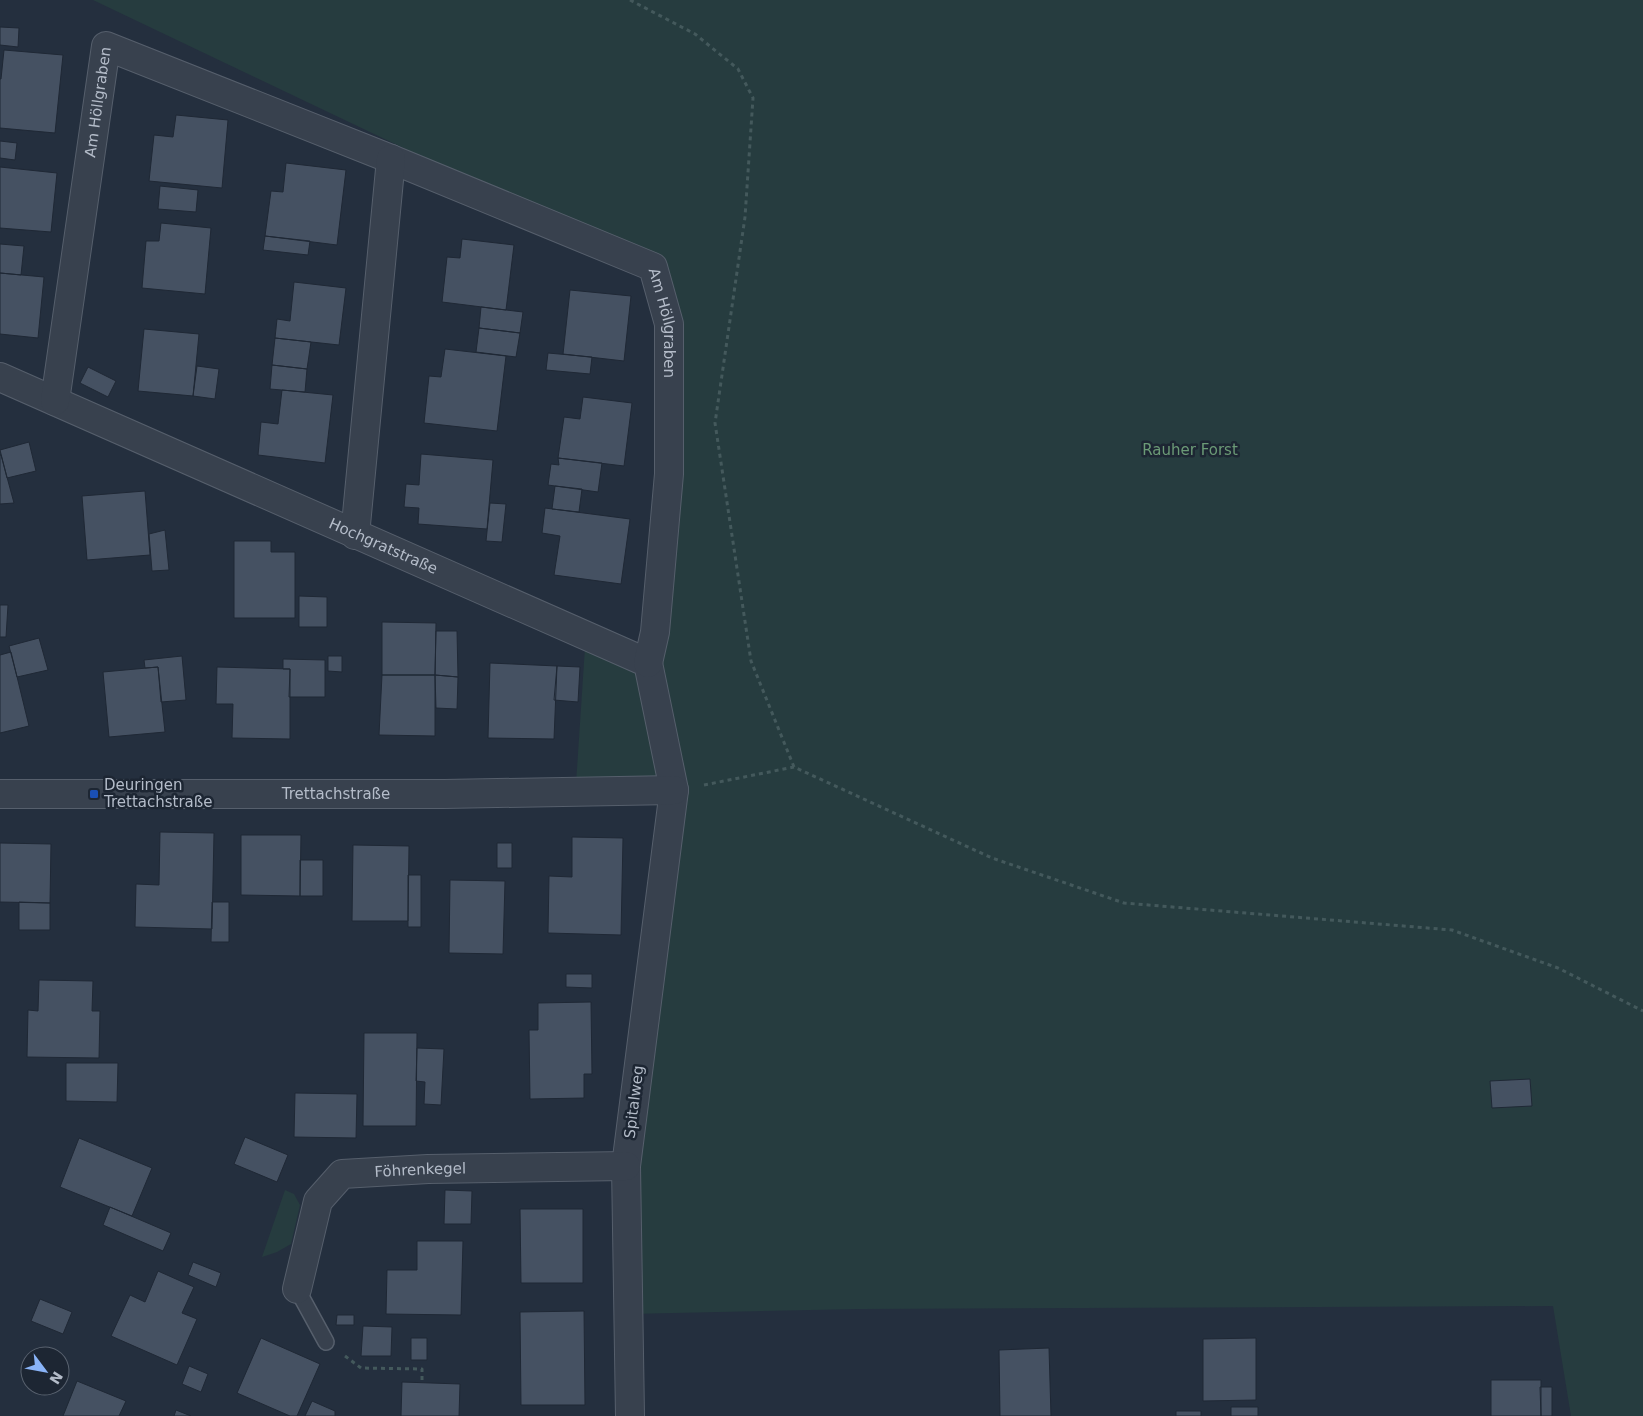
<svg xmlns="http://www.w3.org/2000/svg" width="1643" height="1416" font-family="'DejaVu Sans',sans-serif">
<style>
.green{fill:#263c3f}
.building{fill:#455162;stroke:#1f2835}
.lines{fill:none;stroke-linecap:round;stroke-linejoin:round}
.service-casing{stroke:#565f6c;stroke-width:18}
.minor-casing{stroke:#565f6c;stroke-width:30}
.path{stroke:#44595c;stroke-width:3;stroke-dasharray:4 4;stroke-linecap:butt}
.service{stroke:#38414e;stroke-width:15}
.minor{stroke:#38414e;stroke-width:28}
.transit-dot{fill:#1a4fb4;stroke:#1d2633;stroke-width:2}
.labels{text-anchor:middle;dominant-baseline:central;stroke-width:5;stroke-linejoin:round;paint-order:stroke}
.street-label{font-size:15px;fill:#b4bcc9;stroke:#1d2633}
.park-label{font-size:15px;fill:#6b9a76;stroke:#1d2633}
.poi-label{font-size:15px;fill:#b4bcc9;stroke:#1d2633;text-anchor:start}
</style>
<rect width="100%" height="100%" fill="#242f3e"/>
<path class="green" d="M93 0H1643V1416H1571L1553 1306 860 1309 628 1314 626 1166 674 791 648 663 669 474 653 267Z
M585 647 639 668 663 782 576 784Z
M285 1190 294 1194 300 1205 291 1244 277 1252 262 1257Z"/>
<path class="building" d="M0 27 19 28 18 47 0 45Z
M4 50 63 55 55 133 0 128V79H1Z
M176 115 228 120 222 188 149 181 154 135 173 137Z
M0 141 17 143 15 160 0 158Z
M286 163 346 170 337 245 265 236 271 191 283 192Z
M0 167 57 173 51 232 0 228Z
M160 186 198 190 196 212 158 209Z
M161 223 211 228 205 294 142 288 146 241H159Z
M265 236 310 241 308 255 263 250Z
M462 239 514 245 506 310 442 302 447 257 460 258Z
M0 244 24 246 21 275 0 273Z
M0 273 44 277 38 338 0 334Z
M294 282 346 288 339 345 275 338 277 319 290 321Z
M570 290 631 296 624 361 563 354Z
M481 307 523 312 520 333 479 328Z
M479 328 520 333 516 357 476 352Z
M144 329 199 334 193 396 138 391Z
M275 338 311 342 307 369 272 365Z
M445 349 506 356 497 431 424 423 429 376 441 377Z
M548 353 592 357 590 374 546 370Z
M272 365 307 369 305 392 270 389Z
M197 366 219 369 215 399 193 396Z
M88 367 116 381 108 397 80 383Z
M282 390 333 395 325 463 258 455 261 422 278 424Z
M583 397 632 403 624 466 558 458 564 417 580 419Z
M29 442 36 471 7 478 0 450Z
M421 454 493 460 487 529 418 524 419 508 404 507 406 484 419 485Z
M0 455H1L14 503 0 504Z
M558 458 602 463 598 492 548 485 551 464 559 465Z
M555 486 582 489 579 512 552 509Z
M145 491 150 555 87 560 82 496Z
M490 503 506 504 502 542 486 541Z
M545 508 630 519 621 584 554 575 560 536 542 533Z
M165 530 169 570 152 571 149 534Z
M234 541H271V552H295V618H234Z
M299 596 327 597V627H299Z
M0 605H8L6 637H0Z
M382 622 436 623 435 675H382Z
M436 631H457L458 677 435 675Z
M39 638 48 670 17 677 9 646Z
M11 652 29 726 0 733V655Z
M182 656 186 700 161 702 158 667 145 668 144 660Z
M328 656H342V672L328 671Z
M283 659 325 660V697H289L290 669H283Z
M490 663 557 666 554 739 488 738Z
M557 666 580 667 578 702 554 700Z
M158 667 165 732 109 737 103 672Z
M217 667 290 669V739L232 738 233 704H216Z
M382 675H435V736L379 735Z
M435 675 458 677 457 709 436 708Z
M160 832 214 833 212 929 135 927 136 884 159 885Z
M241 835H301L300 896 241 895Z
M572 837 623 838 621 935 548 933 549 876 572 877Z
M0 843 51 844 50 903 0 902Z
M497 843H512V868H497Z
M353 845 409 846 408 921H352Z
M300 860H323V896H300Z
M408 875H421V927H408Z
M450 880 505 881 503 954 449 953Z
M19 902 50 903V930H19Z
M212 902H229V942H211Z
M566 974H592V988L566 987Z
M39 980 93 981 92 1011H100L99 1058 27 1057 28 1010 38 1011Z
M591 1002 592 1074H584V1098L530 1099 529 1030H538V1003Z
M364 1033H417L416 1126H363Z
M417 1048 444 1049 441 1105 424 1104 425 1082 416 1081Z
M66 1063H118L117 1102 66 1101Z
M1530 1079 1532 1106 1492 1108 1490 1081Z
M295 1093 357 1094 356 1138 294 1137Z
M245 1137 288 1155 277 1182 234 1164Z
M79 1138 152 1168 132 1216 60 1187Z
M445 1190 472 1191 471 1224H444Z
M110 1207 171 1233 163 1251 103 1225Z
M520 1209H583V1283H521Z
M417 1241H463L461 1315 386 1314 387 1270H417Z
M193 1262 221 1273 216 1287 188 1275Z
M158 1271 194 1287 182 1313 197 1319 177 1365 111 1336 130 1295 145 1302Z
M40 1299 72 1312 63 1334 31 1321Z
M584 1311 585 1405H521L520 1312Z
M337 1315H354V1325H336Z
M363 1326 392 1327 391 1356H361Z
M261 1338 320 1364 297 1416H290L237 1393Z
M411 1338H427V1360H411Z
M1256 1338V1400L1203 1401V1339Z
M1049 1348 1051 1416H1000L999 1350Z
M189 1366 208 1374 201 1392 182 1384Z
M1491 1380H1541V1416H1491Z
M77 1381 126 1401 119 1416H63Z
M402 1382 460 1384 459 1416H401Z
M1540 1387H1552V1416H1541Z
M312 1401 335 1411V1416H305Z
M1231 1407H1258V1416H1231Z
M176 1410 191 1416H174Z
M1176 1411H1201V1416H1176Z"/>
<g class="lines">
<g class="service-casing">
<path id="service" d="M297 1289 326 1342"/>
</g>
<g class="minor-casing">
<g id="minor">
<path id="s1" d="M0 377 648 663 674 790 626 1166 630 1416"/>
<path id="s2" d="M55 401 106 46 391 159 653 267 669 324V474L655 632 648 663"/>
<path d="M355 535 391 159"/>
<path id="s3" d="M0 794H444L674 790"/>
<path id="s4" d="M297 1289 318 1201 342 1174 428 1169 626 1166"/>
</g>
</g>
<path class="path" d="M630 0 695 34 738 69 753 98 745 217 715 423 751 661 794 767 992 858 1124 903 1452 930 1558 968 1643 1011
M704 785 794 767
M345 1356 361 1368 422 1369V1383"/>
<use href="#service" class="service"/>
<use href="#minor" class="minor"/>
</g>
<rect class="transit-dot" x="89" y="789" width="10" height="10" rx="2.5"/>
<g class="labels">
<g class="street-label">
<text stroke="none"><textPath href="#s2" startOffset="302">Am Höllgraben</textPath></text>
<text stroke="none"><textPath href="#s2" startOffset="1006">Am Höllgraben</textPath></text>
<text stroke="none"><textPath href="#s1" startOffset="419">Hochgratstraße</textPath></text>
<text stroke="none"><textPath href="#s3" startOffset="336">Trettachstraße</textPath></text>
<text transform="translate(634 1102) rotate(-83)">Spitalweg</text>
<text stroke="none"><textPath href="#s4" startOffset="205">Föhrenkegel</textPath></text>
</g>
<g class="park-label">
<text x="1190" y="450">Rauher Forst</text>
</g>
<g class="poi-label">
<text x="104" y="785">Deuringen<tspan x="104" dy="17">Trettachstraße</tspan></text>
</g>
</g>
<g transform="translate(45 1371) rotate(122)"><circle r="24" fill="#1d2633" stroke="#59626f"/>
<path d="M0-4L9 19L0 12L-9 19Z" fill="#8ab4f8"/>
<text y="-8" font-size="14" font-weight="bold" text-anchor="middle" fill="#b4bcc9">N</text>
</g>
</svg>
